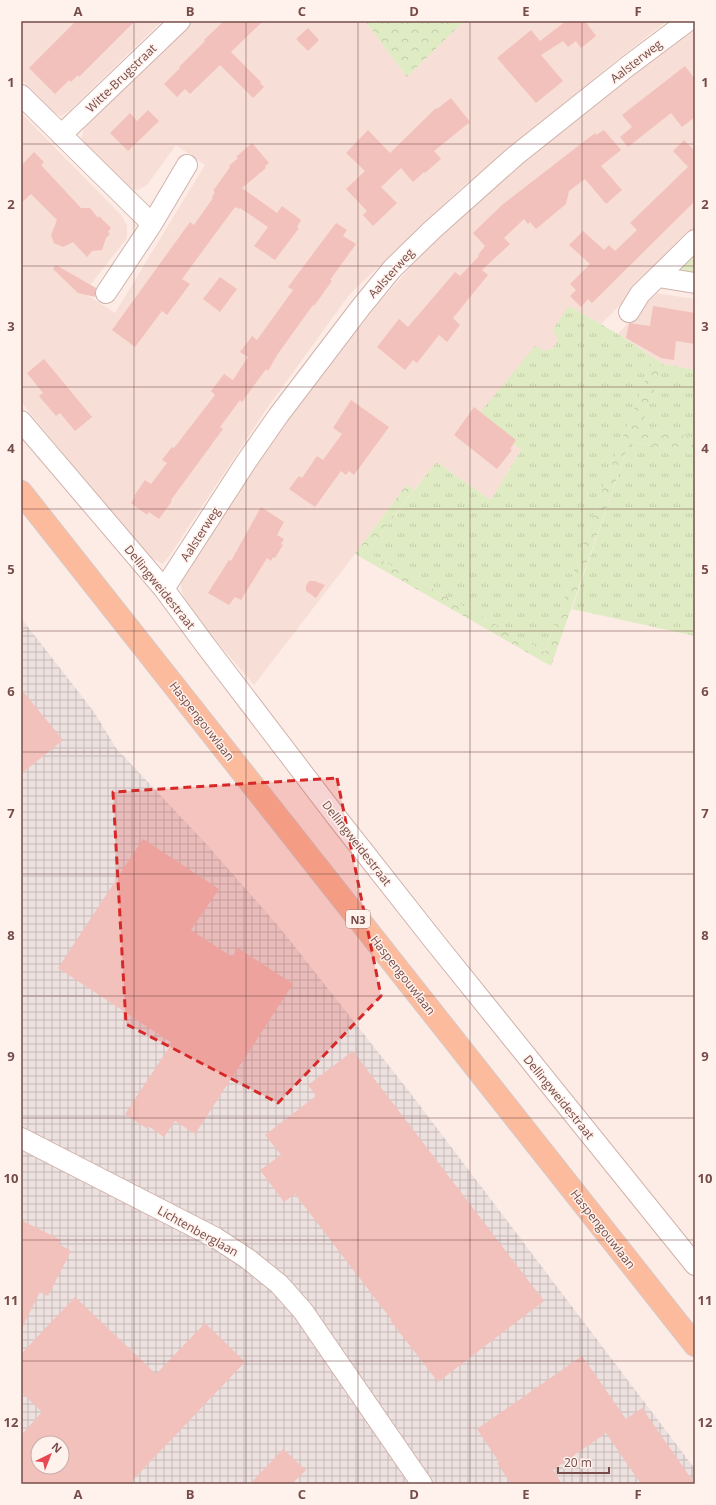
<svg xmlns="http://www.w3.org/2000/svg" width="716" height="1505" font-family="'Open Sans',sans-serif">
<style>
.residential{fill:#f7ded6}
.industrial{fill:url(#industrial-grid);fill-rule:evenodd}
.grass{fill:url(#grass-tufts)}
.forest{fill:url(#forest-crowns)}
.green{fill:#dfebc3}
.building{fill:#f3c1bc;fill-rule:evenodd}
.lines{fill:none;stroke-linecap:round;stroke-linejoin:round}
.minor-casing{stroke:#d1b3ad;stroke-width:22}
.primary-casing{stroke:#d6c9c8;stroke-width:24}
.minor{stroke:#fff;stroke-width:20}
.primary{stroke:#fcbb9c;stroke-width:22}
.marked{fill:#d62828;fill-opacity:0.2;stroke:#d62828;stroke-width:3;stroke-dasharray:8 5;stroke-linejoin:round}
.grid{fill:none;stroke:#764c49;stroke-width:1;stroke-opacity:0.55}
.labels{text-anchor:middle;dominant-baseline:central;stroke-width:3;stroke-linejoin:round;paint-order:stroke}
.shield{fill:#fff1eb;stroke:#9f7e7a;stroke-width:1}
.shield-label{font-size:11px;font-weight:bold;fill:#764c49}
.street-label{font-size:12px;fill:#764c49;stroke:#fff1eb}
.neatline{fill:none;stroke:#764c49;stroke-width:1.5}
.grid-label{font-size:13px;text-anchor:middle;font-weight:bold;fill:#764c49}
</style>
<defs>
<pattern id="industrial-grid" width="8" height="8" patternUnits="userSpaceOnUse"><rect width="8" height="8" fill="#ece1df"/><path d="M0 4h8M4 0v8" fill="none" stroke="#c4b9b7"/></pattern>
<pattern id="grass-tufts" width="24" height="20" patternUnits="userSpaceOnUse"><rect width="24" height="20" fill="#dfebc3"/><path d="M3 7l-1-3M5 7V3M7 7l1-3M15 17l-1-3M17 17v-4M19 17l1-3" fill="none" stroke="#c3cba9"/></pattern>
<pattern id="forest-crowns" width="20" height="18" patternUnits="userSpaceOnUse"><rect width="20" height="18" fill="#dfebc3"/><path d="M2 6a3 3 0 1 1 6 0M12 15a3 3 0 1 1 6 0" fill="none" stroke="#c3cba9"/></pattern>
</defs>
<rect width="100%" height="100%" fill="#fdece5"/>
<path class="residential" d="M21 21H162L70 110 61 116 54 113 21 79Z
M193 21H365L407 77 464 21H667L614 62 460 189 349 295 265 411 170 555 163 564 149 557 21 402V113L122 216 127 226V238L84 293 115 313 205 165 176 145 147 185 138 190 130 189 81 140 84 129 122 88Z
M695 27V230L601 324 569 306 558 340 553 348 544 351 478 416 521 450 491 500 436 462 414 490 406 485 355 554 254 685 193 614 182 593 180 579 260 457 377 305 441 233 515 168Z
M655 293 695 299V370L663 364 618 334Z"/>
<path class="industrial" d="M21 618 94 712 116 748 208 846 280 928 408 1090 695 1469V1484H21ZM38 1443H62V1467H38Z"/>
<path class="grass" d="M569 306 618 334 654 358 608 474 545 652 367 552 436 462 491 500 521 450 478 415 535 346 544 351 553 348 558 340 553 329Z
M663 364 695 370V438L641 426Z
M630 441 695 455V636L572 609Z"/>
<path class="forest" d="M365 21H464L407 77Z
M654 358 663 364 642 426 695 438V455L630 441 551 666 355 554 406 485 414 490 367 552 545 652 608 474Z"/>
<path class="green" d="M695 248V277L681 272 680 264Z"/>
<path class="building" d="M76 21H135L79 77 78 75 71 82 69 80 55 94 29 68Z
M224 21H263L231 52 261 82 260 83 264 87 253 98 220 65 190 94 185 89 177 97 164 84 180 68 179 67 205 41 204 40Z
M566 21H585L596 36 581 48 576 41 568 47 563 41 541 55 563 81 536 103 497 58 531 30 540 41Z
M308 28 319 40 308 51 296 39Z
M685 66 695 79V117L682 127 671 113 628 147 620 137 632 127 622 115Z
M451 98 470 122 434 151 441 159 425 173 424 172 413 182 401 168 381 187 397 203 373 226 363 215 367 211 346 189 365 171 346 153 368 130 390 153 436 108 437 109Z
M148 110 159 121 128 151 110 133 130 113 137 121Z
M604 130 621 150 601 166 622 190 606 204 585 179 569 191 566 204 536 229 530 222 528 224 524 219 504 238 510 244 482 270 488 275 453 318 460 325 447 342 439 335 417 363 413 360 405 370 377 347 399 319 408 327 455 272 460 276 479 256 478 255 485 246 473 233 502 205 595 133 596 135Z
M684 140 695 151V201L592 303 588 299 581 307 570 296 576 290 570 284 590 264 569 245 583 231 604 250 609 245 615 251 637 230 630 223 688 167 673 151Z
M252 143 269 163 265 166 266 168 242 188 277 213 282 206 301 220 297 227 299 228 275 260 254 246 268 227 240 208 239 209 235 207 182 279 190 284 167 315 162 311 135 347 112 330 190 222 194 225 213 198 212 197 215 192 213 191 230 167 229 166 238 158 236 157Z
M34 152 44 162 41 165 81 208H90L98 218 99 216 111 228 108 232 110 234 106 238 102 250 92 251 87 257 73 242 63 247 54 243 51 235 57 220 31 194 21 203V166Z
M336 223 347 230 343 236 356 244 330 280 332 281 314 306 313 305 277 355 268 371 266 369 242 402 240 400 220 427 223 429 171 500 172 501 159 519 149 512 147 515 131 503 135 497 134 496 145 480 151 484 167 463 162 460 172 447 174 448 215 395 211 391 224 374 233 380 248 357 240 352 252 336 257 340 293 290 288 287Z
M56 265 96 288 95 292V297L78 293 53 269Z
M220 277 237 289 220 312 203 299Z
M653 306 695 313V344L676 341 674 360 661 358 626 338 629 323 650 326Z
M44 359 92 417 75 431 60 413 56 416 39 396 43 393 27 373Z
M351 400 389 427 354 475 349 471 346 475 341 471 315 507 289 489 299 476 302 478 317 456 323 460 342 434 333 428Z
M474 407 516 440 510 449 512 450 497 469 454 435Z
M261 507 284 522 277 535 284 539 281 544 283 545 275 558 273 557 271 561 267 558 241 600 235 597 229 605 208 593 229 560 231 561Z
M309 581H314L325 585 316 598 306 591V586Z
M21 689 63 740 21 774Z
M143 839 219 889 191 930 232 957 238 948 293 984 195 1134 175 1121 164 1137 148 1126 146 1128 125 1114 172 1043 58 968Z
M353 1051 544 1301 438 1382 390 1320 391 1319 295 1194 284 1202 260 1170 281 1155 265 1135 316 1096 308 1085Z
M21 1220 61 1240 59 1244 71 1251 48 1296 40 1292 21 1330Z
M75 1297 156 1374 205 1323 245 1362 129 1484H21V1435L42 1412 21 1392V1354ZM38 1443H62V1467H38Z
M582 1356 626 1419 642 1408 695 1484H641L606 1433 553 1470 562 1484H511L497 1463 499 1462 477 1429Z
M283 1449 306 1470 292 1484H250Z"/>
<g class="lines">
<g class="minor-casing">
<path id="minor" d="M21 95 152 224
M61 135 180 21
M658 277 695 283
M106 293 152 224 187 165
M629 312 640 294 695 240
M21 421 164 589 206 646 338 819 434 941 695 1265
M164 589 246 462 278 416 361 307 392 269 432 230 515 156 628 66 688 21
M21 1138 216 1238 248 1259 279 1284 303 1311 422 1484"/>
</g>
<g class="primary-casing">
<path id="primary" d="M21 492 695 1345"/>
</g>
<use href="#minor" class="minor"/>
<use href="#primary" class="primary"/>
</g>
<path class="marked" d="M337 778 381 996 278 1103 126 1024 113 792Z"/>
<path class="grid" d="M134 21V1484M246 21V1484M358 21V1484M470 21V1484M582 21V1484M21 144H695M21 266H695M21 387H695M21 509H695M21 631H695M21 752H695M21 874H695M21 996H695M21 1118H695M21 1240H695M21 1361H695"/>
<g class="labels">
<rect class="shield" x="346" y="910" width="24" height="18" rx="3"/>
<g class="shield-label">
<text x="358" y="919">N3</text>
</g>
<g class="street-label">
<text transform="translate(636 61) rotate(-38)">Aalsterweg</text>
<text transform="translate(121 78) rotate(-44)">Witte-Brugstraat</text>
<text transform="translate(391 273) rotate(-48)">Aalsterweg</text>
<text transform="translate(200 534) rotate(-57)">Aalsterweg</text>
<text transform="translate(160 587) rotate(51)">Dellingweidestraat</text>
<text transform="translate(202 721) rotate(52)">Haspengouwlaan</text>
<text transform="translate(357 843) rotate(52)">Dellingweidestraat</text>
<text transform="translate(403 975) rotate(52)">Haspengouwlaan</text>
<text transform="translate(559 1097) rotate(51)">Dellingweidestraat</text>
<text transform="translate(603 1229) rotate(52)">Haspengouwlaan</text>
<text transform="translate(198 1231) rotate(29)">Lichtenberglaan</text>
</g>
</g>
<rect width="716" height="1505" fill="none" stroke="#fff1eb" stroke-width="44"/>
<g transform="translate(50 1455) rotate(43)"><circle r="19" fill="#fff1eb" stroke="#c8afaa"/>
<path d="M0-3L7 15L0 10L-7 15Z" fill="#e94754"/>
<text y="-6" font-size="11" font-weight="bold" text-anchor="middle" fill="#764c49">N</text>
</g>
<path d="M558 1467v6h51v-6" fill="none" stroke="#764c49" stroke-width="2"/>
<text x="564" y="1467" font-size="12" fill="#764c49" stroke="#fff1eb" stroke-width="3" paint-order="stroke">20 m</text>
<rect x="22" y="22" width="672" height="1461" class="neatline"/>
<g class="grid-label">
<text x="78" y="16">A</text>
<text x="190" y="16">B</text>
<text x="302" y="16">C</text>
<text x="414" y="16">D</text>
<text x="526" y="16">E</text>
<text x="638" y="16">F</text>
<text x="11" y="87">1</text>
<text x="705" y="87">1</text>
<text x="11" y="209">2</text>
<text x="705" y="209">2</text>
<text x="11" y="331">3</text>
<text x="705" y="331">3</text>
<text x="11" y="453">4</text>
<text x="705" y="453">4</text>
<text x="11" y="574">5</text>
<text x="705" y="574">5</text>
<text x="11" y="696">6</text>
<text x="705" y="696">6</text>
<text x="11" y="818">7</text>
<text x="705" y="818">7</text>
<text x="11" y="940">8</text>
<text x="705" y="940">8</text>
<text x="11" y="1061">9</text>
<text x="705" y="1061">9</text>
<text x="11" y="1183">10</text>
<text x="705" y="1183">10</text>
<text x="11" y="1305">11</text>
<text x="705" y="1305">11</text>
<text x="11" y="1427">12</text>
<text x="705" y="1427">12</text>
<text x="78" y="1499">A</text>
<text x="190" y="1499">B</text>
<text x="302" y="1499">C</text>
<text x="414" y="1499">D</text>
<text x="526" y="1499">E</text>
<text x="638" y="1499">F</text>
</g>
</svg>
